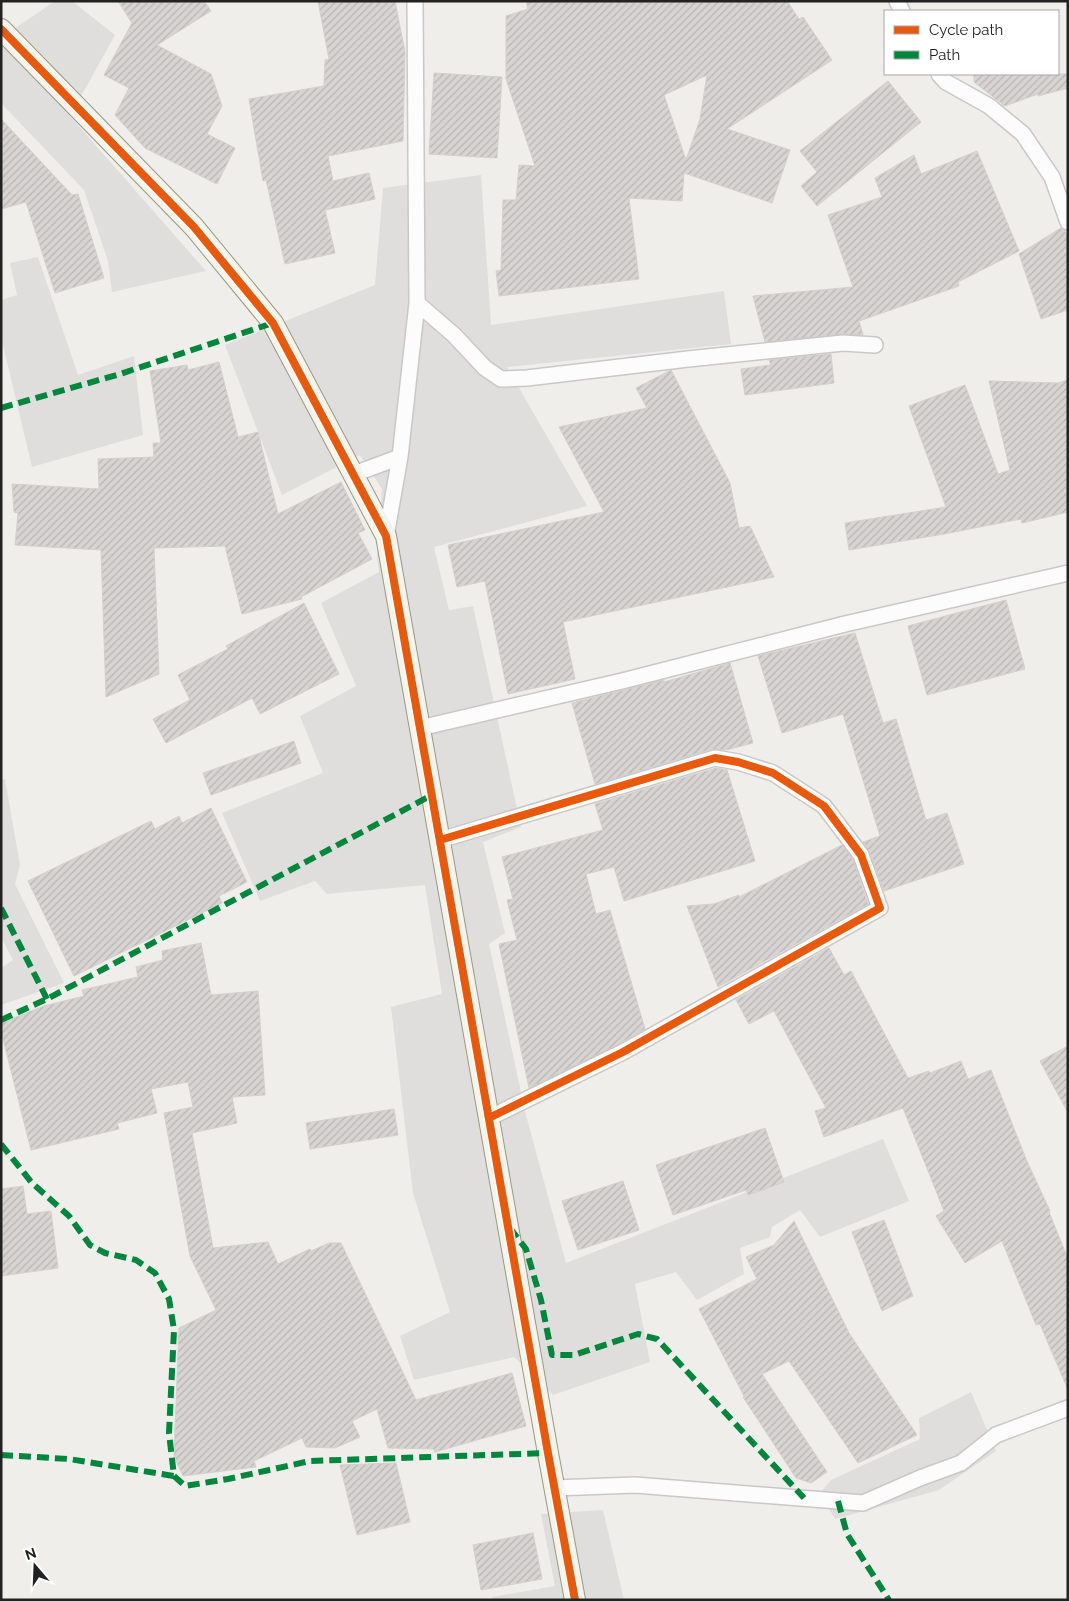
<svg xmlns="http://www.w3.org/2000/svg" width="1069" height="1601" font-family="Raleway,sans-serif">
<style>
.residential{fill:#dfdedc}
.building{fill:url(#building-hatch);stroke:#d3d0cc;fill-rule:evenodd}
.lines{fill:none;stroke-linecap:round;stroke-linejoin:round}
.street-casing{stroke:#c9c8c7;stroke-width:18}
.secondary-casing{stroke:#999a82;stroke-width:22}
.street{stroke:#fdfcfc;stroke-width:15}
.secondary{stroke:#f4f4ed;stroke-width:20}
.quiet{stroke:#00873e;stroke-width:6;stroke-dasharray:12 6;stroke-linecap:butt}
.cycleway-casing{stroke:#fff;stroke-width:11}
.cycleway{stroke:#e8590c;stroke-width:8}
</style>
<defs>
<pattern id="building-hatch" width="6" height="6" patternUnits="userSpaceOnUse" patternTransform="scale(1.25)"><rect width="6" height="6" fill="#d7d4d2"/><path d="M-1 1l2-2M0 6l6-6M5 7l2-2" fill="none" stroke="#b8b6b4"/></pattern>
</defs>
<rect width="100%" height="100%" fill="#f0eeeb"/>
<path class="residential" d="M55 1H72L115 35 70 116 206 271 112 292 108 261 84 190 1 103V38Z
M481 175 491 325 724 291 731 344 507 367 587 506 434 547 449 610 473 606 521 827 483 842 505 933 489 944 526 1115 566 1263 883 1139 909 1201 820 1237 800 1210 772 1227 770 1237 740 1248 744 1274 697 1300 676 1272 635 1284 650 1362 553 1395 514 1357 414 1380 400 1336 450 1312 413 1193 391 1007 442 994 425 885 327 894 315 881 260 901 222 813 323 773 300 716 356 686 321 603 379 572 377 556 382 489 360 455 282 495 225 345 375 285 383 188Z
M38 257 78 375 134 356 143 435 32 467 1 337V300L17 295 10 263Z
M5 779 20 865 15 884 64 983 1 1005V968L13 960 1 937V780Z
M971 1392 996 1451 939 1490 835 1519 820 1493 831 1480 920 1439 919 1418Z
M603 1510 624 1600H493L492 1597 555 1586 541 1514Z"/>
<path class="building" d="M118 1H204L211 11 157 45 211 74 222 106 207 134 235 148 217 184 145 148 115 115 129 88 104 75 132 23Z
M318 1H395L405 52 403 141 328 156 333 181 369 173 375 199 325 210 335 253 285 264 266 180 263 181 249 99 324 86 325 60 329 59Z
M526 1H787L799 19 803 17 832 60 727 129 790 150 772 203 684 173 682 201 629 198 639 279 499 296 496 271 501 270 503 200H516L519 165 535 166 506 79V16L528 9ZM707 75 700 119 686 160 664 95Z
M434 73 502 77 497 158 429 154Z
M974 74H1068V88L1038 96V94L1005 106 974 82Z
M888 81 921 122 817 206 801 186 817 172 800 151Z
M1 119 72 195 78 194 104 278 55 293 26 202 1 209Z
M977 151 1019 251 958 282 959 286 859 321 863 335 842 334 765 342 753 296 853 287 828 215 882 197 875 178 914 155 921 174Z
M1061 228 1065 231 1068 238V310L1041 319 1019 254Z
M831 354 834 383 745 395 741 369 771 365 769 360Z
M219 362 238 437 258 432 278 514 341 482 365 530 358 533 372 559 301 597 302 599 242 614 225 546 154 548 159 674 106 697 101 550 15 545 18 513 14 512 12 484 99 489 98 459 154 457 153 443H161L150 371 187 365 188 370Z
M671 370 730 483 739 528 750 526 774 577 563 622 575 679 508 694 485 581 457 587 448 545 604 512 559 427 647 408 636 388Z
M1068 380V512L1022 523 1021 519 944 534 849 550 845 523 946 507 909 406 965 385 998 474 1010 470 989 381 1058 383Z
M1006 600 1025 669 927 695 908 626Z
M304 603 339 674 260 714 252 698 166 743 153 719 190 700 178 675 228 649 226 646Z
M855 633 883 723 896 719 926 820 947 813 964 864 884 891 870 852 863 842 880 836 843 714 782 733 758 656Z
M730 663 753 743 726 750 712 749 595 784 572 703 664 680V682Z
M294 741 301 763 211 795 203 773Z
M716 768 727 770 755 861 624 901 614 867 586 874 596 914 610 910 645 1029 619 1044 529 1088 499 944 517 940 507 900 513 899 502 857 603 830 595 804Z
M211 808 247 882 219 896 222 903 74 976 28 881 151 821 155 829 179 816 182 823Z
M842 845 853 860 868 904 718 987 687 906 714 904 739 895V897Z
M201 943 211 995 258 991 265 1095 232 1097 237 1123 192 1133 213 1248 268 1242 278 1264 310 1249 311 1251 329 1243H341L416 1400 512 1373 526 1426 435 1452 434 1449 388 1448 377 1409 352 1421 360 1437 335 1448 306 1447 302 1438 254 1461 256 1467 183 1476 174 1456 179 1328 216 1310 190 1256 164 1113 193 1107 188 1082 151 1089 157 1113 117 1123 119 1129 31 1150 1 1031V1023L44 1006 84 996 82 990 138 977 136 967 163 960 162 951Z
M829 948 844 975 851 971 908 1078 929 1071 930 1073 961 1061 968 1079 991 1070 1026 1159 1050 1211 1049 1212 1068 1259V1390L1040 1324 1036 1325 1002 1241 965 1263 936 1216 944 1211 903 1108 824 1137 815 1111 826 1108 774 1011 749 1024 736 1000Z
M1068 1046V1113L1040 1061Z
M394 1109 398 1135 310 1149 306 1123Z
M765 1128 784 1182 748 1195 746 1190 673 1215 656 1165Z
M623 1181 639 1230 578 1250 562 1201Z
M23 1186 27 1214 51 1211 58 1268 1 1276V1189Z
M884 1220 913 1296 882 1311 852 1232Z
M794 1221 849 1333 917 1435 858 1463 789 1361 762 1374 827 1472 811 1483 796 1478 743 1397 744 1396 699 1309 757 1279 746 1257 774 1245Z
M396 1463 410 1522 357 1535 340 1465Z
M533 1533 542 1579 481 1590 473 1545Z"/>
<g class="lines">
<g class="street-casing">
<path id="street" d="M897 1 902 11
M939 74 946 82 989 106 1023 134 1052 177 1068 222
M417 303 454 335 485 368 501 379 527 378 688 359 843 343 875 345
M354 474 400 457
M386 536 400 457 417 303 415 1
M420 728 622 681 845 624 1068 573
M440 840 715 758 738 762 773 773 824 806 861 855 880 908 623 1052 489 1118
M554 1488 635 1485 863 1503 920 1478 961 1463 996 1435 1068 1408"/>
</g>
<g class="secondary-casing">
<path id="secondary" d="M1 29 194 227 273 323 386 536 548 1453 575 1600"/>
</g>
<use href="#street" class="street"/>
<use href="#secondary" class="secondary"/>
<path class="quiet" d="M1 408 120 374 273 323
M1 908 47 999
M1 1020 47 999 432 795
M1 1144 32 1183 69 1216 90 1245 105 1253 136 1260 155 1273 169 1299 174 1330 169 1433 174 1476 185 1486 228 1479 310 1461 548 1453
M510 1228 526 1249 541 1300 552 1355H574L638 1334 657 1339 804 1498
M1 1455 69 1459 174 1476
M838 1501 847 1534 889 1600"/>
<g class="cycleway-casing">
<path id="cycleway" d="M1 29 194 227 273 323 386 536 548 1453 575 1600
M440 840 715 758 738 762 773 773 824 806 861 855 880 908 623 1052 489 1118"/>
</g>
<use href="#cycleway" class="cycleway"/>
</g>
<rect width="1069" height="1601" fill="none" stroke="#222222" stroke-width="5"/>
<rect x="884" y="10" width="175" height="65" fill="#ffffff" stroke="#a7a7a7"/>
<rect x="894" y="26" width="25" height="8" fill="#e8590c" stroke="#a7a7a7"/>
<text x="929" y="35" font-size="15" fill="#222222">Cycle path</text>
<rect x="894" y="51" width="25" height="8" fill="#00873e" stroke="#a7a7a7"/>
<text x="929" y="60" font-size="15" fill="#222222">Path</text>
<g transform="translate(35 1566) rotate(341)" stroke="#ffffff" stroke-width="4" paint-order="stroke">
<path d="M0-4L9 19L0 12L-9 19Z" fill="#222222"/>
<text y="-8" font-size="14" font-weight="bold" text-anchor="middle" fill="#222222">N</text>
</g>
</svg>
